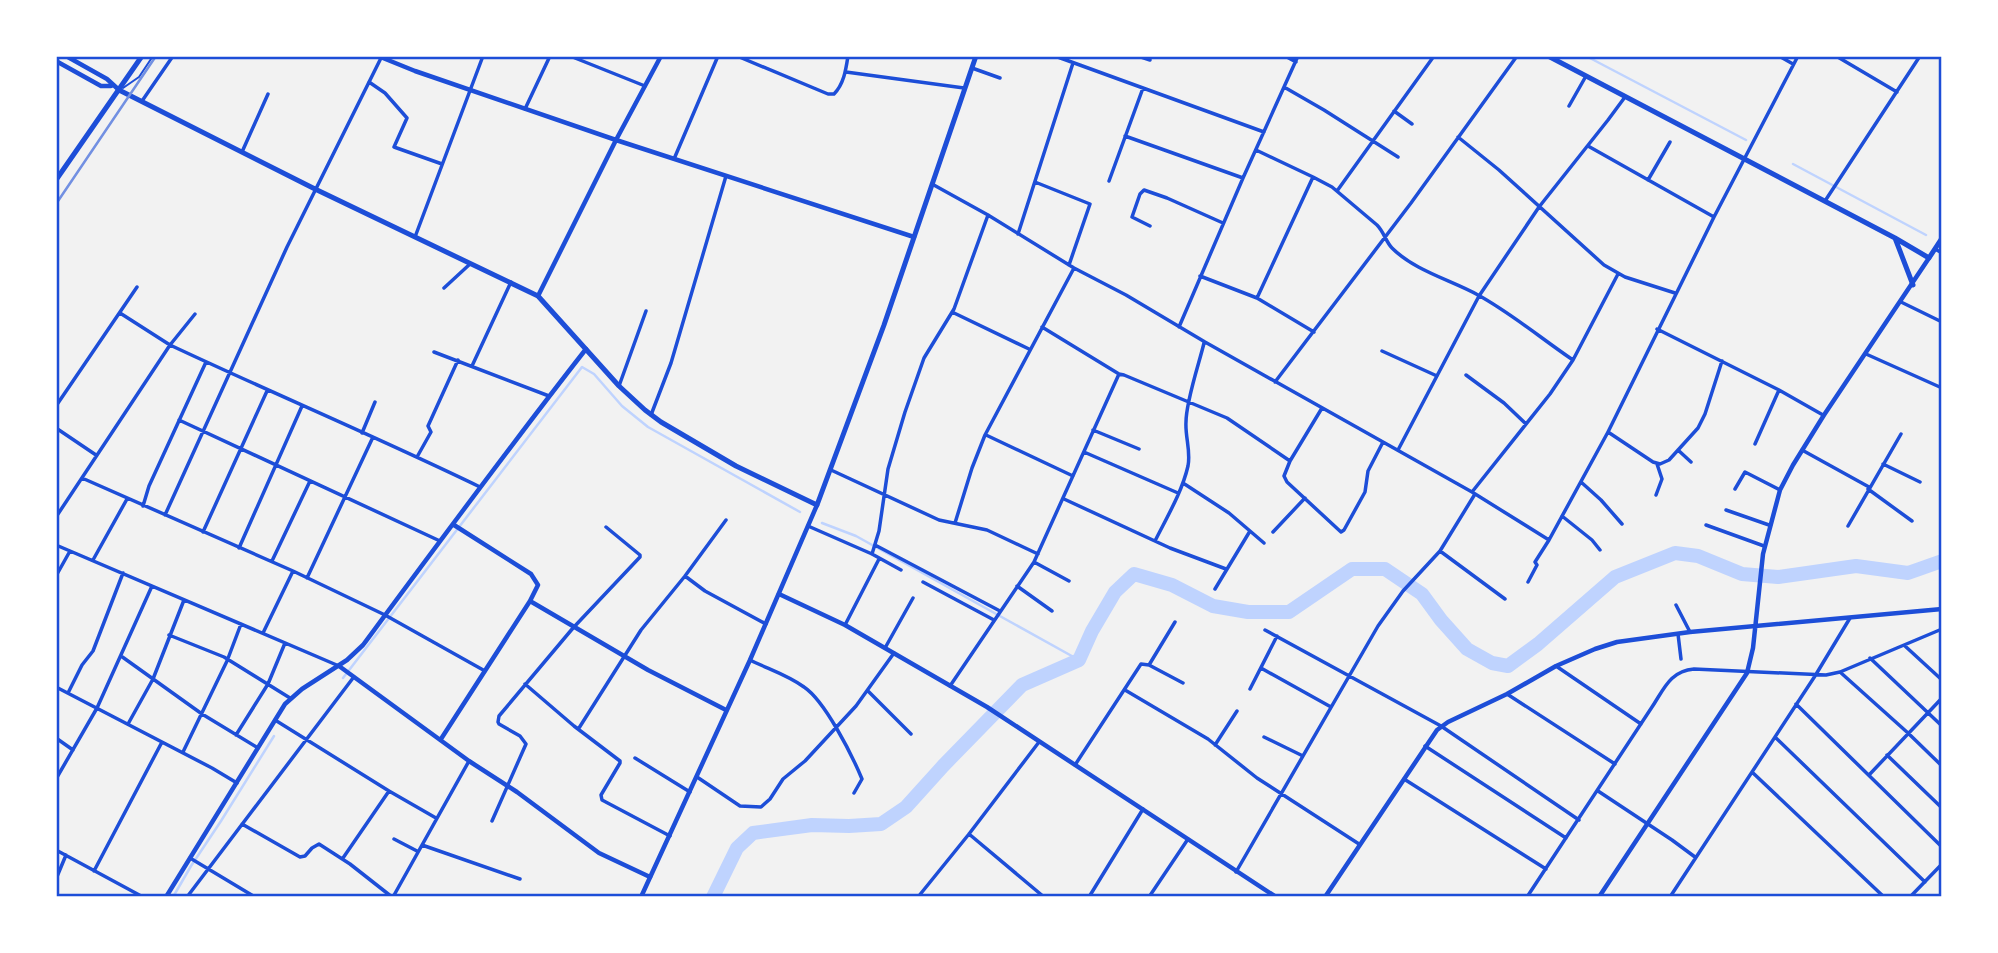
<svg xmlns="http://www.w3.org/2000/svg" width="1998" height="953" font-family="'PT Sans Narrow',sans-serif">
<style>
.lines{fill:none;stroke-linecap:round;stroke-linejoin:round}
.stream{stroke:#bfd3fe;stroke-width:2.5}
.river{stroke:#bfd3fe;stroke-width:14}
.service{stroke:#1d4ed8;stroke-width:2}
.minor{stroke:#1d4ed8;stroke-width:3.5}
.tertiary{stroke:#1d4ed8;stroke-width:4.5}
.secondary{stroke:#1d4ed8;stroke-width:4.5}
.primary{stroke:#1d4ed8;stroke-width:5}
.rail{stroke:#7290e2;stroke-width:2.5}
.neatline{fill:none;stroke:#1d4ed8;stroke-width:2.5}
</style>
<rect width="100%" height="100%" fill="#f2f2f2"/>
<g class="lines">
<path class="stream" d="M1586 56 1746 140
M1793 164 1926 235
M822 523 856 536 1079 660
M343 678 582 367 594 374 622 406 648 427 800 512
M173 897 191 866 221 821 274 736"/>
<path class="river" d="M713 897 737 848 753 833 812 825 849 826 881 824 906 807 943 766 1022 685 1079 660 1092 631 1115 592 1134 574 1172 585 1213 606 1248 612H1289L1352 569H1385L1422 594 1441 620 1467 649 1492 663 1508 666 1538 644 1615 577 1675 553 1698 556 1742 574 1778 577 1856 566 1908 573 1942 561"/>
<path class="service" d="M123 88 139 77 153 56"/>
<path class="minor" d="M570 56 645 86
M737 56 828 94H834C844 84 846 69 848 56
M1055 56 1264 132
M1138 56 1150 60
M1285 56 1296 62
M1779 56 1793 64
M1836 56 1897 92
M972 68 1000 78
M846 72 964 88
M369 82 385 93 407 118 394 147 442 164
M1284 87 1324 110 1398 157
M142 101 173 56
M1569 106 1586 76
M525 109 550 56
M1394 111 1412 124
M1125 136 1243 178
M1458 137 1499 170 1604 265 1625 277 1675 293
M1588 146 1714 217
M1256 150 1313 177 1332 187 1377 225C1384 232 1386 242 1392 248 1415 271 1451 280 1478 295 1511 313 1542 339 1573 360
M242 152 268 94
M674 159 718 56
M1648 180 1670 142
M1109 181 1143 88
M1035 182 1090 204 1069 265
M932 184 988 215 1074 268 1126 295 1205 342 1472 492 1549 540 1608 432 1714 217 1798 56
M1337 191 1434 56
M1825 201 1920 56
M1150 226 1132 217 1140 194 1144 190 1167 198 1223 223
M1018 234 1073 63
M415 237 483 56
M1935 249 1942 253
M1200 276 1257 298 1314 332
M444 288 470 264
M1257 298 1313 177
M1901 302 1942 322
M952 312 1029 349
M120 313 170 345 195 314
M1042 327 1119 374
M1179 327 1243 178 1298 56
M1657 329 1779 390 1823 415
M1382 351 1437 376
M434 352 549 396
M1866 354 1942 388
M472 366 511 282
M1466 375 1504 403 1526 424
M1275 382 1411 203 1517 56
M619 386 646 311
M56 406 137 287
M1322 408 1290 461 1284 476 1287 482 1341 532 1344 530 1365 492 1368 471 1383 442
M651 415 671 363 726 176
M179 420 440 541
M56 428 96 455
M1093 430 1139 449
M1608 432 1653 462 1660 464 1669 460 1698 428 1705 414 1722 361
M362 433 375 402
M986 435 1073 476
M1755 444 1779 390
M1398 450 1479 296 1539 207 1608 120 1625 97
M1678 450 1691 462
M1802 450 1869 487
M1084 452 1178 493
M417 457 431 432 428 426 458 360
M1883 464 1920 482
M831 470 939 520 987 530 1038 554
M82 478 293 571 385 615 485 671
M1581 482 1601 500 1622 524
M1183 483 1229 513 1250 531 1215 589
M1735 489 1745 472 1780 490
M1868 489 1912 521
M1472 492 1550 394 1573 360 1618 274
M1656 495 1662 479 1657 464
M1064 499 1170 548 1226 569
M143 506 149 486 206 362
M1726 510 1769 525
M165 515 287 247 381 58
M1562 516 1592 540 1600 550
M56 517 170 345C272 393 377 437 480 487
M955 523 972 468 985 435 1074 268
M1706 525 1764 546
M808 526 872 554 901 570
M1848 526 1901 434
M1250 531 1264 543
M203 532 267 391
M1273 532 1305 498
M1155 541C1167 517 1182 492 1188 466 1191 451 1185 437 1186 422 1186 401 1199 364 1204 343
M56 545 339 666
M875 545 1000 611
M239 548 302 406
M1440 551 1505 599
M872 554 879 531 888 469 905 412 924 358 954 309 988 215
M93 560 127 499
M272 561 310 481
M1034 562 1069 581
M56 576 70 551
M685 576 705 591 766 624
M307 578 373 437
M923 582 994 620
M1528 582 1537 565 1535 562 1549 540
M1017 586 1052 611
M1676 605 1690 632
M845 625 879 559
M1265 630 1441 726 1579 820
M263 633 293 571
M1678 634 1681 659
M169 635 224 657 290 698
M1905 646 1942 680
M885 648 913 598
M121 656 202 714 258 748
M1870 658 1942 726
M750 660C768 669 788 675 804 687 825 701 852 755 862 779L854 793
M1149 665 1175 622
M1556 666 1641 724
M1261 668 1331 707
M1840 672 1908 733 1942 766
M525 684 574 726 620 761V763L601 795 602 800 670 836
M950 686 1034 562 1119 374 1124 375 1227 418 1290 461
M56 687 212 768 237 783
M1250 689 1277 636
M1125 690 1208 739 1257 778 1359 844
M868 691 911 734
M68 693 82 665 93 651 123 573
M1507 694 1615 764
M1796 704 1942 847
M275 720 389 791 436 818
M128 724 153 679 184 600
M579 728 641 630 685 576 726 520
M236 735 268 684 285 643
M1264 737 1303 756
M1775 737 1925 882
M56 738 73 750
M1215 745 1237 711
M1425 746 1566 838
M183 752 227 661 241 624
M1887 755 1942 808
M635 758 690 792
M1075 765 1141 664 1149 665 1183 683
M1752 772 1884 897
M1869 775 1942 698
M697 777 740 806 761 807 770 799 783 779 805 761 856 706 894 653
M56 779 97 708 152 586
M1404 779 1546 869
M1598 791 1672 840 1695 857
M492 821 526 744 520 736 499 724 498 722 499 716 573 628 640 557V555L606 527
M242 824 300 857 305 856 312 848 319 844 350 864 392 897
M969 834 1044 897
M394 839 417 851
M422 845 520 879
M56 850 143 897
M190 858 255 897
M343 858 389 791
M94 871 162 742
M1236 872 1378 626 1403 591 1440 551 1475 494
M56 879 66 855
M187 897 353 678
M393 897 469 761
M918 897 969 834 1039 742
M1089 897 1143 809
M1149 897 1188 839
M1527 897 1652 707C1664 689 1670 671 1694 669L1826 675 1840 672 1942 629
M1670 897 1815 676 1850 618
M1910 897 1942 864"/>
<path class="tertiary" d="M779 594 845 625 987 707 1276 897
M530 601 648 670 726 710
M339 666 469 761 517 792 599 853 650 877
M441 739 530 601 538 585 531 574 454 525
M1325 897 1437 730 1448 722 1507 694 1556 666 1595 649 1617 642 1690 632 1942 609
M1599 897 1747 673 1753 648 1763 554 1780 490 1793 465 1824 415 1929 258"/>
<path class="secondary" d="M66 56 107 79 119 90
M378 56 415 71 616 140 914 237
M56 61 101 86H111
M538 296 616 140 661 56
M166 897 285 704 302 689 347 660 363 645C437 545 510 446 586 349
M641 897 750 660 817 505"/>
<path class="primary" d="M1548 56 1895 238 1929 258 1942 238
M119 90 315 189 538 296 619 386 645 410 661 422 736 466 817 505 884 325 976 56
M56 180 142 56
M1895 238 1913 285"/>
<path class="rail" d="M56 204 156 56"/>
</g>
<rect width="1998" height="953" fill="none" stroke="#ffffff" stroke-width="116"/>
<rect x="58" y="58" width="1882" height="837" class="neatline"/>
</svg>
